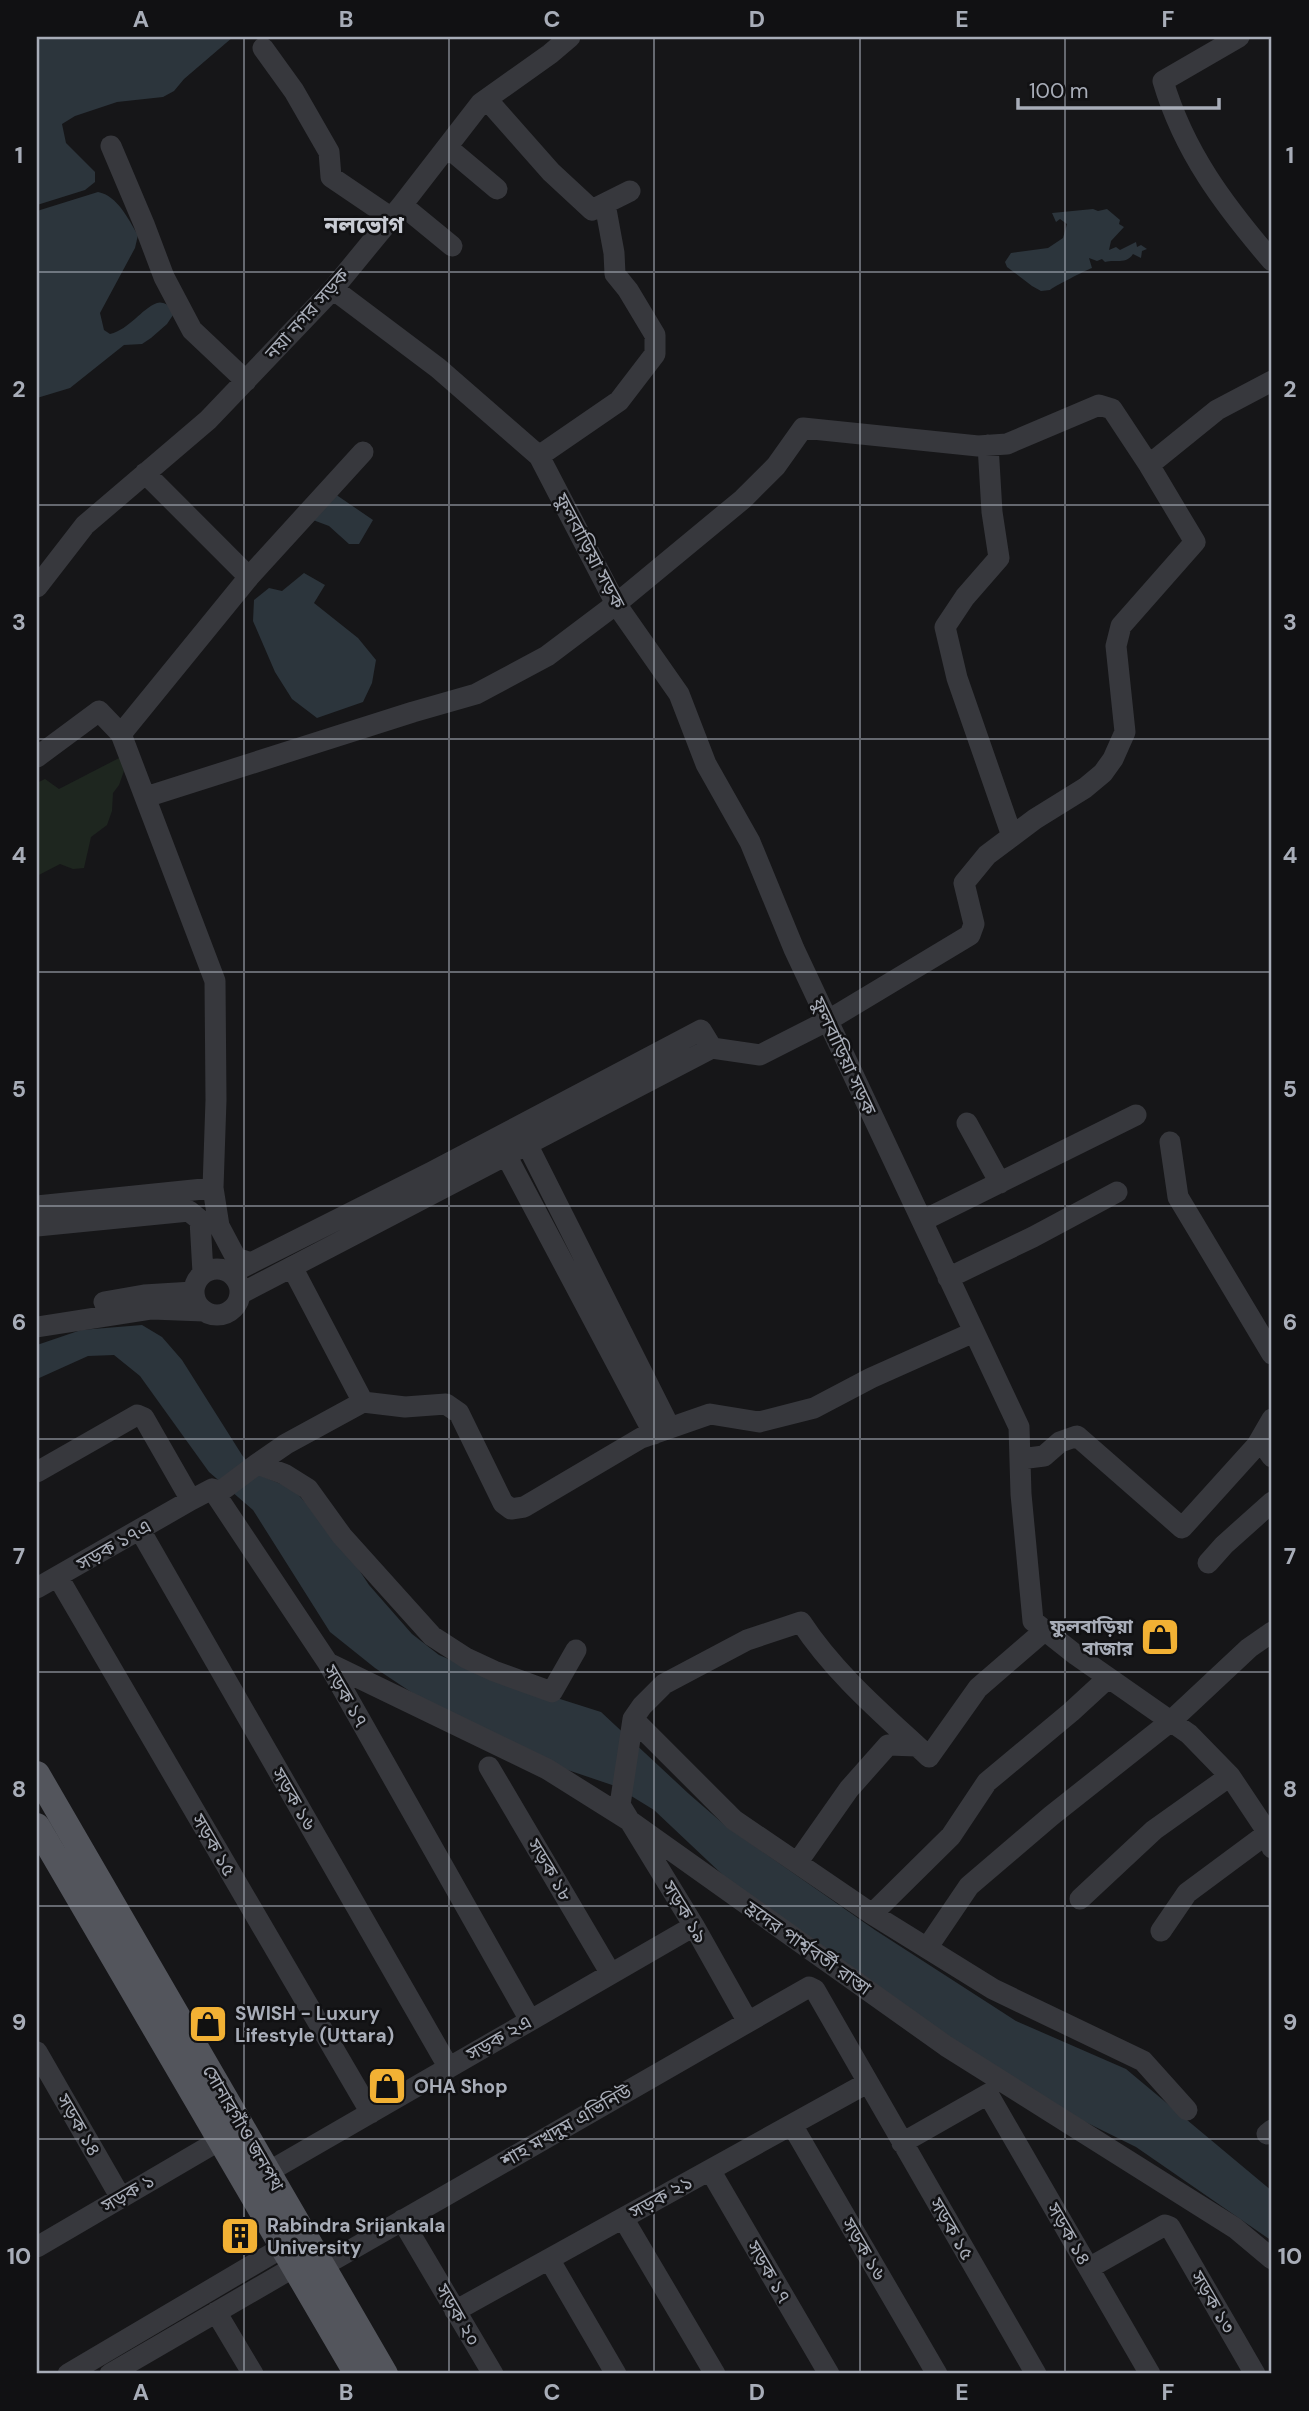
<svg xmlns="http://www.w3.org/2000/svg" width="1309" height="2411" font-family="'DM Sans','Noto Sans Bengali',sans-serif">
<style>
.green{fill:#1e261f}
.water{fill:#2c353c}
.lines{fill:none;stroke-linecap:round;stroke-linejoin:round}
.minor{stroke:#37383d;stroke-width:21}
.major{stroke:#53555c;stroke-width:26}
.grid{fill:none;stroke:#a8adb8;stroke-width:2;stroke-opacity:0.55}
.labels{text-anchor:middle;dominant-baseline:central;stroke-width:5;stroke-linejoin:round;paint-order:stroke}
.street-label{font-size:19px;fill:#a8adb8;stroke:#111113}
.poi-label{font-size:19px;font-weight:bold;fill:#a8adb8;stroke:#111113;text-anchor:start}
.quarter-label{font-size:23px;font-weight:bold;fill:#c9ccd4;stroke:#111113}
.neatline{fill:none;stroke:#a8adb8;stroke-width:2.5}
.grid-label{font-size:23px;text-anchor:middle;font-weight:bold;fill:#a8adb8}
</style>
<rect width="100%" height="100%" fill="#161618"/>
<path class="green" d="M121 757 124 771 119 785 113 793 112 811 107 825 91 837 84 868 73 869 60 864 37 876V783L45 779 59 789Z"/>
<path class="water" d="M37 37H233L184 79 174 91 163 97 117 102 75 116 62 124 66 143 95 172V182L85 190 37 205Z
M98 192C118 196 128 219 138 235L135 248 100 313 104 330 110 334C130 329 141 309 157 303 162 301 168 305 172 308L173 315 167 324 151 338 142 344 124 345 70 388 37 398V211Z
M1093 209 1098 211 1107 209 1120 220 1119 224 1124 227 1111 241 1109 250 1116 247 1120 250 1136 242 1137 247 1141 245 1147 249 1142 251 1141 258 1133 254C1126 265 1115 259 1105 262L1102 259 1097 261 1089 258 1092 268C1086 270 1053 287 1050 290L1041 291 1032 286 1007 267 1005 262 1011 253 1048 248 1063 238 1067 224 1060 219 1056 222 1052 213Z
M335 494 373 520 359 544H349L329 526 313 520Z
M304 573 325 585 314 603 358 638 376 660 372 683 363 702 317 718 292 699 275 672 253 621 254 600 269 588 282 591Z
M142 1325 162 1337 182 1360 242 1455 257 1474 293 1489 338 1538 369 1585 412 1634 439 1655 494 1678 601 1712 689 1794 727 1827 875 1930 1016 2021 1126 2069 1272 2191V2241L1136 2147 1053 2106 946 2034 725 1877 654 1810 615 1786 550 1764 426 1702 375 1668 330 1632 253 1510 209 1472 140 1376 114 1355 88 1356 37 1379V1345L81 1330Z"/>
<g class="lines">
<path class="minor" d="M1239 37 1163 81C1184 152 1224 205 1272 261
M263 48 294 91 329 152 331 177 390 217
M490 103 551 172 592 210 630 191
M111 146 144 224 164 277 192 330 246 381
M447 147 497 189
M402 205 452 246
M333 289 438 368 539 456 616 604 679 694 706 764 750 842 794 949 1019 1427 1021 1494 1033 1621 1076 1655 1189 1734 1230 1776 1268 1833 1272 1848
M988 445 992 512 999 558 965 597 945 627 957 678 1012 836
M539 456 619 401 655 354V335L628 290 615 274 614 253 605 204
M145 473 249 577 121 734 215 981 216 1100 213 1188 219 1226 236 1258 251 1263
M249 577 363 452
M37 587 85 525 208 420 333 289 402 205 481 103 550 54 570 37
M37 757 99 711 121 734
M146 797 413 712 476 694 547 656 616 604 743 499 776 466 803 428 978 446 1007 444 1099 405 1112 409 1149 465
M967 1123 1000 1183
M1170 1142 1178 1197 1272 1354
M527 1144 670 1428
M506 1155 654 1434
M37 1206 213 1188
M922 1221 1136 1115
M37 1226 189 1211 200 1220 203 1273
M292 1267 363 1402 405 1407 446 1404 459 1413 503 1503 511 1509 524 1507 641 1438 710 1414 759 1422 814 1408 871 1378 974 1332
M194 1292a23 23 0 1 1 46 0a23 23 0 1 1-46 0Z
M231 1273 432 1172 701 1030 712 1048
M948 1278 1033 1237 1117 1192
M240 1294 712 1048 760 1055 827 1021 970 935 974 924 964 883 987 855 1035 819 1085 788 1103 773 1113 759 1125 732 1116 646 1121 626 1195 542 1149 465 1217 410 1272 381
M104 1302 144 1295 193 1292
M37 1327 152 1309 204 1311
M363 1402 286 1444 257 1464 284 1474 308 1489 342 1536 432 1636 466 1658 494 1671 552 1692 576 1650
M1257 1445 1272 1419
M1020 1459 1044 1456 1060 1442 1077 1436 1182 1528 1257 1445 1262 1443 1272 1457
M37 1472 137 1415 144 1418 191 1500 212 1489 328 1663 530 2020
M212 1489 221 1491 257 1464
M140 1530 449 2068
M1208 1563 1224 1545 1272 1502
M58 1577 371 2113
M37 1588 191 1500
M328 1663 547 1769 630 1821 946 2046 1235 2228 1272 2259
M633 1719 734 1820 872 1914 993 1989 1143 2061 1187 2110
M489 1767 611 1974
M797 1863 849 1789 888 1745 917 1746
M1080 1899 1154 1830 1230 1776
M872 1914 951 1836 987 1782 1071 1712 1108 1678
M1161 1931 1187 1893 1268 1833
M927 1948 969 1886 1051 1816 1171 1721 1249 1648 1272 1632
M748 2022 694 1926 620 1805 633 1719 642 1706 664 1684 747 1640 801 1622C835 1674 884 1715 929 1757L978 1688 1044 1631
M37 2052 121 2198
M792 2125 937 2374
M1267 2134 1272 2130
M902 2143 988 2094 1150 2374
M710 2170 829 2374
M268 2172 694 1926
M623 2218 715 2374
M402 2220 493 2374
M37 2247 220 2140
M549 2259 616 2374
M323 2266 809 1987 815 1990 1036 2374
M1089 2268 1165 2225 1170 2227 1255 2374
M455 2311 867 2083
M216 2312 253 2374
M68 2374 295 2240
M110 2374 308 2259"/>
<path class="major" d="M37 1774 385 2374
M37 1826 357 2374"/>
</g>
<path class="grid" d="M244 37V2374M449 37V2374M654 37V2374M860 37V2374M1065 37V2374M37 272H1272M37 505H1272M37 739H1272M37 972H1272M37 1206H1272M37 1439H1272M37 1672H1272M37 1906H1272M37 2139H1272"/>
<defs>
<g id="shop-square" transform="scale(2.0125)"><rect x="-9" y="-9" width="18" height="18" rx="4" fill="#f2b134" stroke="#111113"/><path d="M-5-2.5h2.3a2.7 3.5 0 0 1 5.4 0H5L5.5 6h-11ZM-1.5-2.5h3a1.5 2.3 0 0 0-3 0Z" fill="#111"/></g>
<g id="building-square" transform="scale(2.0125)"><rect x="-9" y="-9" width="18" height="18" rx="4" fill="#f2b134" stroke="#111113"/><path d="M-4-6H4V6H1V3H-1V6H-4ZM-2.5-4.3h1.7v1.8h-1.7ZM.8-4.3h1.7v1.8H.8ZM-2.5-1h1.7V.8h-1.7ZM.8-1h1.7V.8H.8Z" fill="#111"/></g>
</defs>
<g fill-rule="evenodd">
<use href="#shop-square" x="1160" y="1637"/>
<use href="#shop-square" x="208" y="2024"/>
<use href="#shop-square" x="387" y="2086"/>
<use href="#building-square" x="240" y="2236"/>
</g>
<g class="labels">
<g class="street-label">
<text transform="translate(307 314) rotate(-48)">নয়া নগর সড়ক</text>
<text transform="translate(590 551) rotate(62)">ফুলবাড়িয়া সড়ক</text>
<text transform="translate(844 1056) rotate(65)">ফুলবাড়িয়া সড়ক</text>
<text transform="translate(114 1545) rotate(-30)">সড়ক ১৭এ</text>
<text transform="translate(346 1696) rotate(60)">সড়ক ১৭</text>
<text transform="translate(294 1799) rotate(60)">সড়ক ১৬</text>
<text transform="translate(214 1845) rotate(60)">সড়ক ১৫</text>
<text transform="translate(550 1870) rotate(59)">সড়ক ১৮</text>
<text transform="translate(685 1912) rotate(59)">সড়ক ১৯</text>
<text transform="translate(808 1948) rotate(35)">হ্রদের পার্শ্ববর্তী রাস্তা</text>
<text transform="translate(499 2038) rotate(-30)">সড়ক ২এ</text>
<text transform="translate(79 2125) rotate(60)">সড়ক ১৪</text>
<text transform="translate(566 2126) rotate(-30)">শাহ মখদুম এভিনিউ</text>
<text transform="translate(243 2128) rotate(60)">সোনারগাঁও জনপথ</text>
<text transform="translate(128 2193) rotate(-30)">সড়ক ১</text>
<text transform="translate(661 2197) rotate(-29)">সড়ক ২১</text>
<text transform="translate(952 2229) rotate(60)">সড়ক ১৫</text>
<text transform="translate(1069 2234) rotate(60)">সড়ক ১৪</text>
<text transform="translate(864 2249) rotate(60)">সড়ক ১৬</text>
<text transform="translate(769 2272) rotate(60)">সড়ক ১৭</text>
<text transform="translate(1213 2302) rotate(60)">সড়ক ১৩</text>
<text transform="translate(458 2315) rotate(60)">সড়ক ২০</text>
</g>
<g class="poi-label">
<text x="1133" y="1626" text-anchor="end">ফুলবাড়িয়া<tspan x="1133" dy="22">বাজার</tspan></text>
<text x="235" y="2013">SWISH - Luxury<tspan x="235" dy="22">Lifestyle (Uttara)</tspan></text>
<text x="414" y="2086">OHA Shop</text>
<text x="267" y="2225">Rabindra Srijankala<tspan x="267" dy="22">University</tspan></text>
</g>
<g class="quarter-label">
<text x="364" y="225">নলভোগ</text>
</g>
</g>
<rect width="1309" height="2411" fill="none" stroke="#111113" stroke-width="77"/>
<path d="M1018 98v10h201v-10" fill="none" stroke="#a8adb8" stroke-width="3.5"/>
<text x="1029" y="98" font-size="21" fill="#a8adb8" stroke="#111113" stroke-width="5" paint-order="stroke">100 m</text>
<rect x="38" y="38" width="1232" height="2334" class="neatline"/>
<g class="grid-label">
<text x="141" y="27">A</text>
<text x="346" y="27">B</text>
<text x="552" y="27">C</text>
<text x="757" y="27">D</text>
<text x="962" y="27">E</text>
<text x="1168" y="27">F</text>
<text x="19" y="163">1</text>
<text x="1290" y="163">1</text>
<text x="19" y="397">2</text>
<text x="1290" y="397">2</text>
<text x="19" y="630">3</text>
<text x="1290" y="630">3</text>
<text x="19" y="863">4</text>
<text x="1290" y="863">4</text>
<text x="19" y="1097">5</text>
<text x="1290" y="1097">5</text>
<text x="19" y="1330">6</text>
<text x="1290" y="1330">6</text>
<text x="19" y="1564">7</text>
<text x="1290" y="1564">7</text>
<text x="19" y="1797">8</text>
<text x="1290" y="1797">8</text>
<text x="19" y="2030">9</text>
<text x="1290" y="2030">9</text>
<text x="19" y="2264">10</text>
<text x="1290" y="2264">10</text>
<text x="141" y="2400">A</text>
<text x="346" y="2400">B</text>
<text x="552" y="2400">C</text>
<text x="757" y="2400">D</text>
<text x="962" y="2400">E</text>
<text x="1168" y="2400">F</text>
</g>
</svg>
